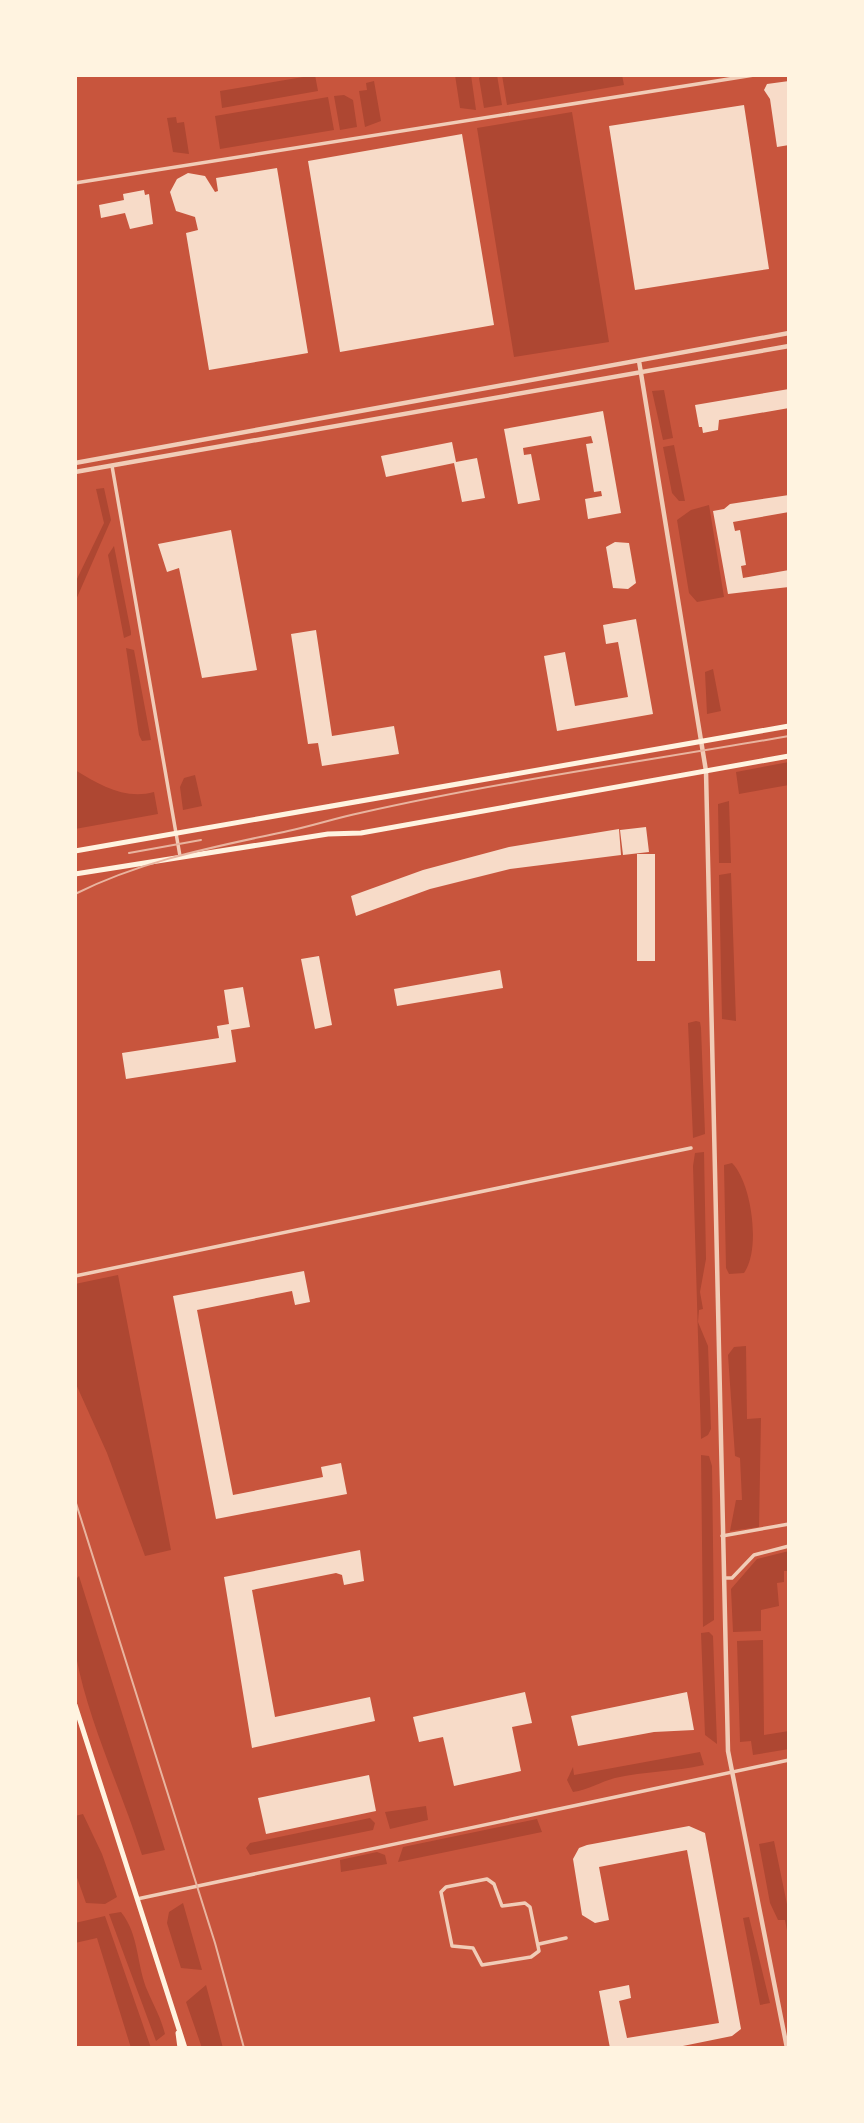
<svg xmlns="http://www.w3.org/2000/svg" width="864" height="2123" font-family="Lato,sans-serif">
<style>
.green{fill:#ae4732}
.building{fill:#f7dbc8}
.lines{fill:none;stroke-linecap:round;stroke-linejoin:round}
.minor{stroke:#f1ccb7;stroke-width:3.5}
.tertiary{stroke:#f1ccb7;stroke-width:4.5}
.secondary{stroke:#fff3e0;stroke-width:5}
.tram{stroke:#e9b49f;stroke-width:2}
</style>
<rect width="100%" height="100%" fill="#c8553d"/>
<path class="green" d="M315 75 318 91 222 108 220 91Z
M455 75H471L476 110 460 108Z
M483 75H497L502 105 484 108 479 78Z
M502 75H622L624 85 507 105Z
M374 81 381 121 365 127 359 91 367 90 366 83Z
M344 95 353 100 357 127 340 130 334 96Z
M328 97 334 130 220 149 215 116Z
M572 112 609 342 514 357 477 128Z
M176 117 177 123 184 122 189 154 173 152 167 118Z
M664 390 673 438 663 440 652 391Z
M674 445 685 501H679L672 493 663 447Z
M104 488 111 520 75 602V583L104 523 96 489Z
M709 505 724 597 697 602 689 593 677 520 691 510Z
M114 546 131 632V635L124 638 108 555Z
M126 648 134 650 151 740 142 741 139 735Z
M713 669 721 711 707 714 705 672Z
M789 762V785L739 794 736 772Z
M75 770C100 785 125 800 154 792L158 814 75 829Z
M195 775 202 806 183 810 180 787 184 778Z
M729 801 731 863H719L718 804Z
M731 873 736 1021 722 1019 719 875Z
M696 1021 700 1022 701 1028 705 1134 693 1138 688 1023Z
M704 1152 706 1259 700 1292 703 1309 699 1310 698 1322 708 1346 711 1429 708 1435 701 1439 693 1166 695 1153Z
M732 1163C752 1183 761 1250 744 1273L729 1274 726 1268 724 1165Z
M118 1275 171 1550 145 1556 107 1453 75 1382V1284Z
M746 1346 747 1419 761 1418 759 1527 730 1531 736 1500H742L740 1458 735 1456 728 1355 734 1347Z
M701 1455 709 1456 712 1466 714 1620 703 1627Z
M789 1551V1575L788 1571H784V1582L777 1583 779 1606 761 1610V1631L733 1632 731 1589 757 1559Z
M79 1576 165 1850 142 1855C121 1789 89 1724 76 1656 71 1632 75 1604 75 1580Z
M709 1632 713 1636 717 1744 705 1735 701 1633Z
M763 1640 764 1735 789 1731V1749L753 1755 751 1741 740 1742 737 1641Z
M700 1752 704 1765C674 1772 645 1771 615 1778 600 1782 588 1790 573 1792L567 1780 573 1767 574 1775Z
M426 1806 428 1820 390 1829 385 1812Z
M83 1814 102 1854 117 1897 105 1904 86 1903 75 1872V1816Z
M370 1818 375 1823 373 1830 250 1855 246 1848 250 1843Z
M537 1819 542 1832 398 1862 403 1847Z
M774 1841 789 1914V1941L785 1920H778L770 1903 759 1844Z
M377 1852 385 1855 387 1864 341 1872 340 1860Z
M183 1903 202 1970 181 1968 167 1923 169 1912Z
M121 1912C140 1936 136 1965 148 1992 154 2006 161 2018 165 2034L156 2041 109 1914Z
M105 1916 151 2048H131L97 1938 75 1943V1923Z
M749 1917 770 2003 760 2005 743 1918Z
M206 1985 223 2048H202L186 2002Z"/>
<path class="building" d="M789 81V145L777 147 770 99 764 90 767 84Z
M744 105 769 269 635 290 609 126Z
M462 134 494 325 340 352 308 161Z
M277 168 308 353 209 370 186 233 198 230 195 217 176 211 170 192 177 179 188 173 205 176 215 192 218 191 216 178Z
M144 190 145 195 149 194 153 224 130 229 125 213 101 218 99 205 124 200 123 194Z
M789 389V408L719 420 718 430 703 433 702 427H699L695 405Z
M603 411 621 513 588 519 585 499 602 496 601 491 594 492 586 444 593 443 591 436 523 448 524 455 531 454 540 500 518 504 504 429Z
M452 442 456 462 477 458 485 498 462 502 454 463 386 477 381 456Z
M789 495V512L733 522 735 531 740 530 746 565 741 566 743 578 789 570V587L728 594 713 511 724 509 730 504Z
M231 530 257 670 202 678 179 568 167 572 158 544Z
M615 542 629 543 636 583 628 589 613 588 606 547Z
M636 619 653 714 557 731 544 656 565 652 575 706 628 697 618 642 606 644 603 625Z
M316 630 332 736 394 726 399 754 322 766 318 743 308 744 291 634Z
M646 827 649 852 623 855 620 830Z
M619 829 621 855 510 869 430 889 356 916 351 896 423 870 509 847Z
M637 854H655V961H637Z
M319 956 332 1025 315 1029 301 959Z
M500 970 503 988 397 1006 394 989Z
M243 987 250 1027 231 1030 236 1062 126 1079 122 1053 219 1038 217 1026 229 1024 224 990Z
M304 1271 310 1302 295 1305 292 1291 197 1310 233 1495 323 1477 321 1467 341 1463 347 1494 216 1519 173 1296Z
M360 1550 364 1581 344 1585 342 1575 336 1573 252 1590 275 1717 370 1697 375 1721 252 1748 224 1577Z
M525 1692 532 1723 512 1727 521 1771 454 1786 443 1737 419 1742 413 1717Z
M687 1692 694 1730 654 1732 578 1746 571 1716Z
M369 1775 376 1811 266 1834 258 1798Z
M689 1826 705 1833 741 2029 732 2036 673 2048H610L599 1991 629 1985 631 1998 619 2001 627 2038 719 2023 687 1850 599 1867 609 1920 595 1923 582 1915 573 1859 579 1848 587 1845Z"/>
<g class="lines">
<path class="minor" d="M75 183 754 75
M112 466 180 856
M75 1276 691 1148
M722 1536 789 1524
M725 1578H732L754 1555 789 1546
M487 1879 494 1884 502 1906 525 1903 530 1907 539 1951 531 1957 482 1965 473 1948 452 1946 441 1892 446 1887Z
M137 1899 789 1760
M539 1944 566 1938"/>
<path class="tertiary" d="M639 361 706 771 728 1751 787 2048
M75 463 789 333
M75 472 789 346"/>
<path class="secondary" d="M75 851 789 726
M75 874 328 834 361 833 789 756
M75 1705 185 2048
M178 2033 180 2048"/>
<path class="tram" d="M129 853 201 840
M75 894C143 860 214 847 288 831 312 826 336 818 360 813 502 781 646 761 789 736
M75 1500 215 1943 244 2048"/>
</g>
<rect width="864" height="2123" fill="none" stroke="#fff3e0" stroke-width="154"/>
</svg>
